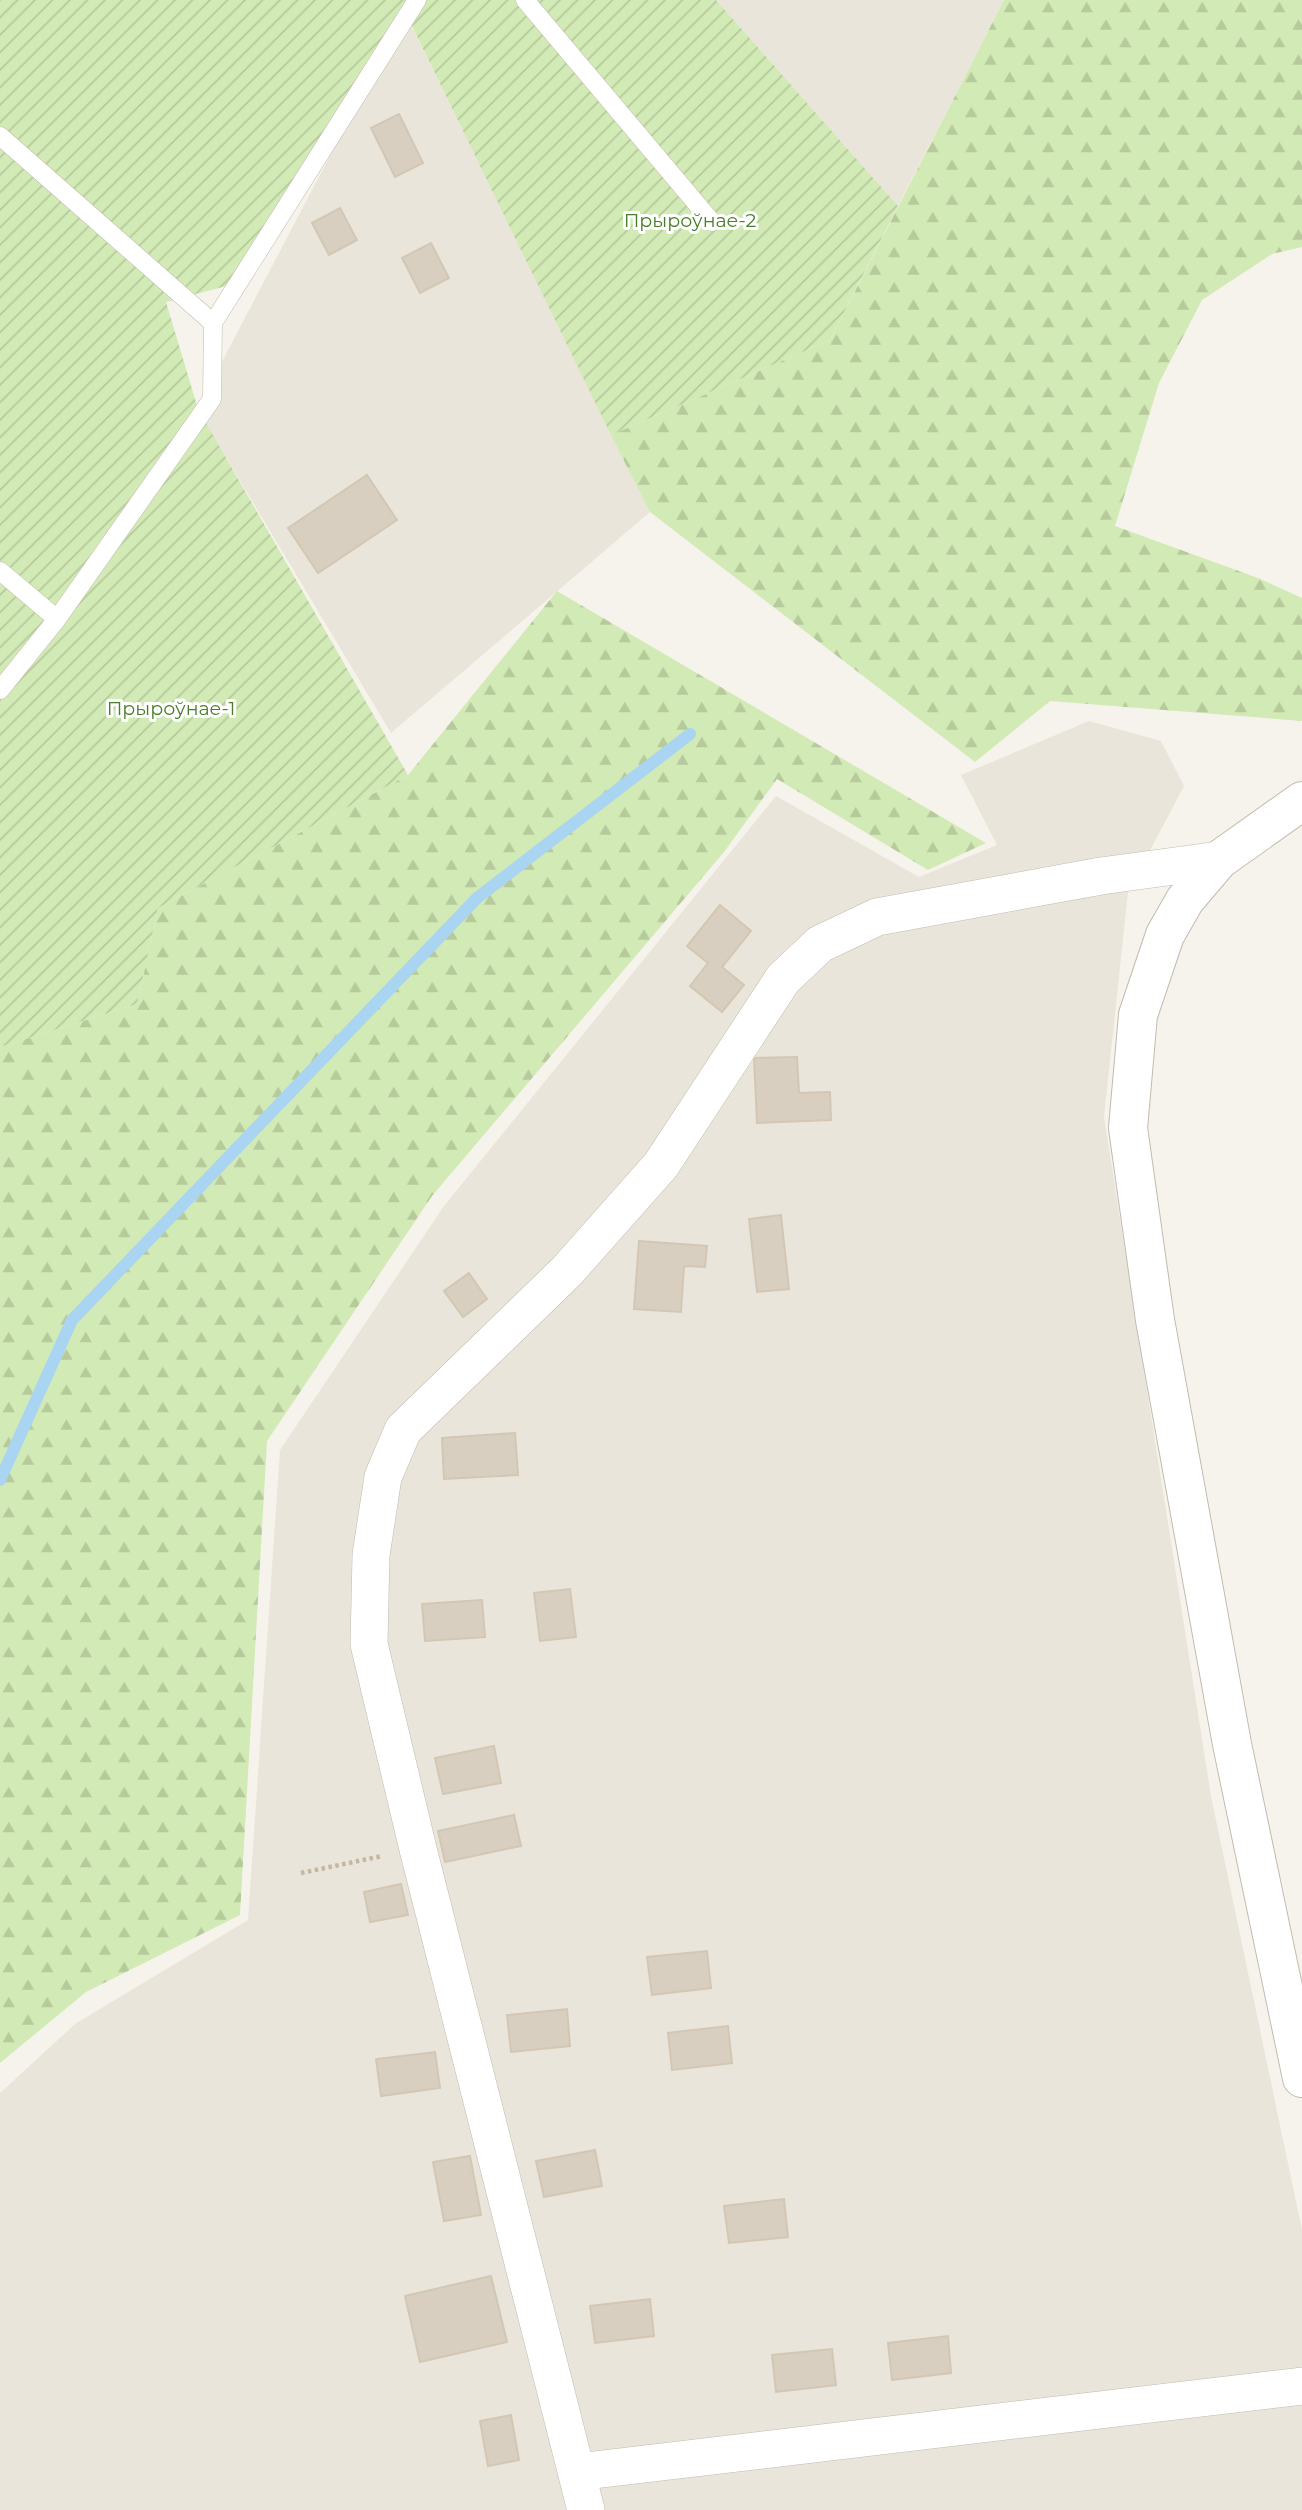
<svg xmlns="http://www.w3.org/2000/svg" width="1302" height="2510" font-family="Montserrat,sans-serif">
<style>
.residential{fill:#eae5da}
.forest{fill:url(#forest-firs)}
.garden{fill:url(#garden-furrows)}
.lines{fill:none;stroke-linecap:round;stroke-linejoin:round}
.stream{stroke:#a9d4f2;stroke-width:12}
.building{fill:#d8cfc1;stroke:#d3c7b4;stroke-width:2}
.service-casing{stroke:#c2bbae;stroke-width:19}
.minor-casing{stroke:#c2bbae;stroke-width:38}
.tertiary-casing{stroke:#c2bbae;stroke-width:40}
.path{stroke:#c4b79f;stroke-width:4.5;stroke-dasharray:3.5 3.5;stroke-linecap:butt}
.service{stroke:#fff;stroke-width:18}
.minor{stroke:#fff;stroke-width:37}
.tertiary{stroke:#fff;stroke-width:38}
.labels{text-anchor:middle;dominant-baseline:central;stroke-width:6;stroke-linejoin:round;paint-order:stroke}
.park-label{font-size:19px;fill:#4a7f2a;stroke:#fff}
</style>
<defs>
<pattern id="forest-firs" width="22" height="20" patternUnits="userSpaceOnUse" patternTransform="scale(1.75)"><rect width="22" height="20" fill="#d2eab5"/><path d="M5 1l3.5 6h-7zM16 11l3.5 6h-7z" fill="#b6ca9c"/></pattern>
<pattern id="garden-furrows" width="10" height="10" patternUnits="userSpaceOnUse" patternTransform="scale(1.75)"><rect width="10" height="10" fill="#d2eab5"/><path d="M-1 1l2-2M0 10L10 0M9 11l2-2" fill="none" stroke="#b6ca9c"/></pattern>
</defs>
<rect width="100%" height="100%" fill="#f6f3ec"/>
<path class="residential" d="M716 0H1004L898 206Z
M405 13 650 512 391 733 197 409Z
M1089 721 1161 741 1184 786 1128 892 1104 1117 1211 1796 1302 2230V2510H0V2093L75 2024 248 1920 280 1450 444 1206 776 796 919 877 997 845 961 775Z"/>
<path class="forest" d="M1004 0H1302V247L1272 254 1202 300 1159 383 1115 526 1258 578 1302 598V721L1050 701 975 762 650 512 611 435 830 340Z
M557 591 986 843 928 870 777 779 724 852 432 1196 267 1441 240 1915 86 1992 0 2063V1047L137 1004 158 908 408 775Z"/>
<path class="garden" d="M0 0H716L898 206 830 340 611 435 406 14 245 281 166 302 198 409 408 775 158 908 137 1004 0 1047Z"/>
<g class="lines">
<path class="stream" d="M0 1480 72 1320 477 898 690 734"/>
</g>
<path class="building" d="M399 114 423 163 395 177 371 128Z
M340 208 357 240 329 255 312 223Z
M431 243 449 278 420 293 402 258Z
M367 475 397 520 318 573 288 528Z
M720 905 751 931 722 967 744 985 722 1012 690 986 708 963 687 946Z
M797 1057 799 1093 830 1092 831 1120 757 1123 754 1058Z
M781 1215 789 1289 757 1292 749 1219Z
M639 1241 707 1246 705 1267 684 1266 681 1312 634 1309Z
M469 1273 487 1299 463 1317 444 1291Z
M515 1433 518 1475 444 1479 442 1438Z
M570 1589 576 1637 540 1641 534 1593Z
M482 1600 485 1637 425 1641 422 1604Z
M494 1746 501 1783 443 1794 435 1758Z
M514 1815 521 1846 445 1862 438 1831Z
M401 1884 408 1915 370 1922 364 1892Z
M707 1951 711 1988 652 1995 647 1957Z
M567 2009 570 2046 511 2052 507 2015Z
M728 2026 732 2063 672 2070 668 2033Z
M435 2052 440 2088 381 2096 376 2059Z
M595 2150 602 2186 544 2197 536 2161Z
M470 2156 481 2215 444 2221 433 2162Z
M784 2199 788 2237 729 2243 724 2206Z
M491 2276 507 2342 420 2362 405 2296Z
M650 2299 654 2336 595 2343 590 2306Z
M948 2336 951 2373 892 2380 888 2343Z
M832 2349 836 2385 776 2392 772 2355Z
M511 2415 519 2460 488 2466 480 2421Z"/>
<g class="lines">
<g class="service-casing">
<path id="service" d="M525 0 712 222
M0 136 213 323 212 399 57 619 0 690
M213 323 417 0
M0 571 57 619"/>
</g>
<g class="minor-casing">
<path id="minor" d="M577 2472 1302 2386
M586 2510 418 1849 369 1644 371 1555 383 1477 403 1430 567 1271 661 1165 783 979 820 944 877 917 1101 876 1219 860"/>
</g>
<g class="tertiary-casing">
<path id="tertiary" d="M1302 801 1219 860 1185 900 1165 935 1138 1015 1128 1128 1155 1320 1232 1744 1302 2078"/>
</g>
<path class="path" d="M301 1873 382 1856"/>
<use href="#service" class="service"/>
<use href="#minor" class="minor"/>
<use href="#tertiary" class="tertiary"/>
</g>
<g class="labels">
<g class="park-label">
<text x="690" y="220">Прыроўнае-2</text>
<text x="171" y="708">Прыроўнае-1</text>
</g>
</g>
</svg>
